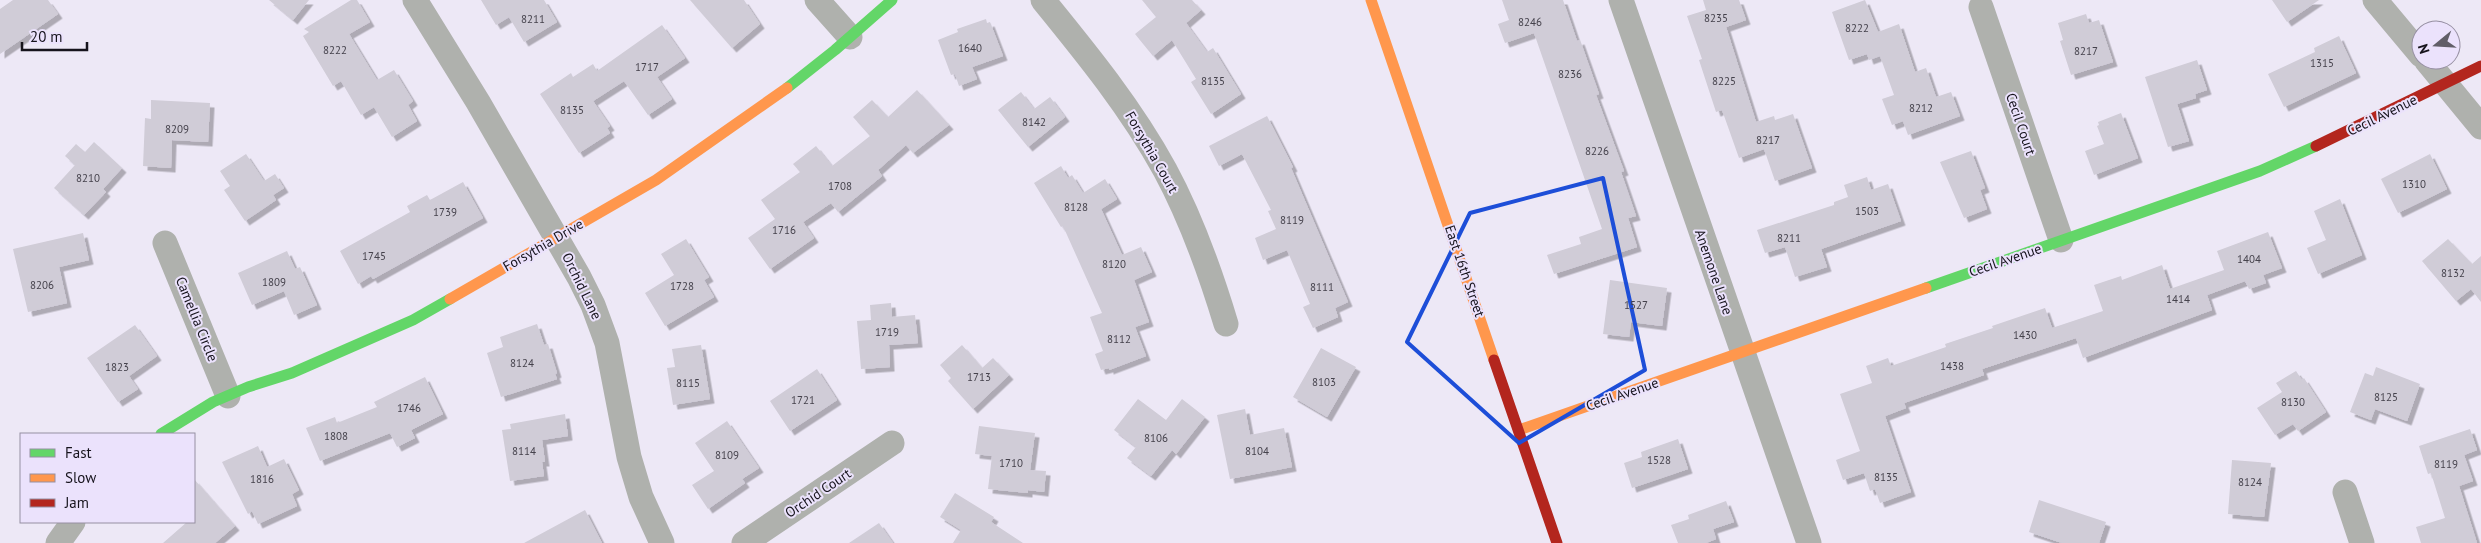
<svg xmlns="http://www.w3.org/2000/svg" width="2481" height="543" font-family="'PT Sans',sans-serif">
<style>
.building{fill:#d0ccd7;filter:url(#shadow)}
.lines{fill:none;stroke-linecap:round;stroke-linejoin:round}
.street{stroke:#afb1ad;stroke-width:25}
.fast{stroke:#63d668;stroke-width:11}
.slow{stroke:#ff974d;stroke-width:11}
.jam{stroke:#b3261e;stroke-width:11}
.marked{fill:none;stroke:#1d4ed8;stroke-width:4;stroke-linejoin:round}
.labels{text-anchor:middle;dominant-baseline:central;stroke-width:4;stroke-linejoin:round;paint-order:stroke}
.number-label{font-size:11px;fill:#44414b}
.street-label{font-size:14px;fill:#16131c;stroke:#ebe2fc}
</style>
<defs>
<filter id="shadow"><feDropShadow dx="4.5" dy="4.5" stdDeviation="0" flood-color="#0004"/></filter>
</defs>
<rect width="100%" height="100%" fill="#ede8f6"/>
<path class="building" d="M13 0H48L58 14 0 54V9Z
M269 0H309L293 20Z
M351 0H357L370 22 349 34 377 80 394 70 413 101 408 105 417 121 392 137 374 107 361 115 341 81 333 86 303 36 309 32 304 29Z
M481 0H544L557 22 524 42 509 17 496 25Z
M690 0H744L760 24 732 48Z
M1142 0H1192L1201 10 1186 23 1207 52 1213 48 1241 94 1211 114 1191 82 1196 79 1172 40 1153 56 1135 34 1156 17Z
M1502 0H1563L1577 41 1580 40 1599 94 1596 95 1624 171 1621 172 1636 216 1628 218 1637 247 1554 274 1547 255 1581 244 1579 237 1602 229 1534 33 1505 43 1498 24 1509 20Z
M1703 0H1739L1746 20 1726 27 1756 122 1774 116 1775 120 1793 114 1812 168 1775 181 1764 149 1739 158 1722 110 1716 112 1699 60 1702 59 1687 16 1706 10Z
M1865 0 1878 32 1899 24 1915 72 1926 68 1936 97 1951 92 1960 116 1908 135 1903 121 1892 125 1882 99 1894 95 1880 56 1869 60 1867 54 1849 60 1832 12Z
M2272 0H2319L2287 22Z
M2086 14 2089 23 2099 20 2113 62 2071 75 2060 41 2063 40 2058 23Z
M986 19 987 23 990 22 1003 56 972 67 977 79 959 86 955 74 951 75 938 40 958 32 957 29Z
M662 25 685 58 657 77 672 99 648 115 624 81 593 101 610 126 607 128 610 133 579 153 540 94 571 73 573 77 593 64 597 71Z
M2339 36 2356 73 2284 107 2268 74 2315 52 2314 48Z
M2197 60 2207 90 2195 94 2196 98 2177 104 2189 141 2168 147 2145 77Z
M917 90 949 125 913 153 906 145 878 170 882 176 838 212 831 203 803 222 814 238 770 269 748 238 775 219 761 200 800 172 793 164 816 146 832 166 870 136 853 117 872 100 888 117Z
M1021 92 1034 109 1050 97 1065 117 1028 147 998 110Z
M151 100 210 103 208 142 172 140 171 168 143 166 145 118 151 119Z
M2121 113 2138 158 2094 175 2085 151 2104 144 2097 126 2099 125 2098 122Z
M1267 116 1293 167 1291 168 1348 302 1335 308 1338 317 1313 328 1303 307 1310 304 1287 250 1263 260 1255 238 1276 229 1268 211 1271 210 1242 154 1219 166 1209 146Z
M94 142 122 168 103 189 106 192 84 215 54 188 75 165 65 156 76 144 85 152Z
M1971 151 1985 188 1980 190 1987 209 1964 218 1940 162Z
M246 154 264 181 275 174 284 188 273 195 276 200 245 221 224 190 230 186 220 171Z
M2430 154 2447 189 2398 213 2381 179Z
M1061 166 1068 178 1072 175 1083 193 1105 179 1117 199 1101 209 1122 255 1141 247 1152 272 1134 280 1149 322 1135 327 1146 356 1109 370V368L1101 370 1095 354 1103 351 1090 317 1102 313 1063 226 1061 227 1034 183Z
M1867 177 1871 190 1888 184 1901 221 1821 249 1827 267 1795 277 1785 247 1765 253 1757 230 1834 205V202L1848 197 1844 185Z
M463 182 483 218 373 279 371 276 358 284 340 251 410 212 407 206 427 195 430 200Z
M2340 199 2362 255 2318 274 2307 248 2326 240 2314 211Z
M2268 232 2282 268 2263 275 2266 283 2249 289 2245 281 2207 295 2212 310 2083 358 2076 338 1982 369 1984 375 1904 403 1906 408 1885 416 1911 492 1880 503 1875 489 1870 491 1864 473 1843 480 1836 460 1860 451 1840 394 1872 383 1866 366 1888 358 1891 366 1946 347 1945 344 1993 328 1992 326 2045 308 2052 328 2103 311 2094 285 2121 276 2122 280 2162 265 2170 289 2224 270 2217 251Z
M83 233 89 260 59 267 67 303 28 312 13 249Z
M686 239 709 277 704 280 714 297 665 326 645 293 674 275 661 254Z
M2448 239 2472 264 2481 256V302L2471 289 2456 301 2422 261Z
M287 251 295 269 300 267 317 305 294 315 284 291 252 305 238 273Z
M1610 280 1667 288 1662 326 1631 322 1629 337 1603 334Z
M891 303 892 317 915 315 918 343 889 345 890 367 861 369 857 321 871 320 870 305Z
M537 324 544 345 548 344 557 373 555 374 557 379 501 397 487 353 503 347 500 337Z
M135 325 157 356 129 376 138 389 118 402 87 358Z
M701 345 710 399 673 405 667 368 675 367 672 349Z
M962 345 982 368 993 358 1009 375 973 409 948 381 951 378 940 365Z
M1321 348 1356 367 1327 417 1293 397Z
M2376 367 2420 384 2407 421 2375 409 2371 420 2350 412 2365 373 2373 376Z
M817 369 837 400 790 431 770 401Z
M2296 371 2302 380 2304 378 2326 412 2298 431 2293 424 2275 435 2257 408 2282 392 2276 383Z
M425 377 443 414 411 430 415 438 397 447 390 433 320 461 306 428 335 417 337 423 377 407 374 402Z
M1138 399 1166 420 1182 399 1205 417 1176 454 1172 450 1151 476 1127 458 1136 447 1114 430Z
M1245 409 1250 435 1284 428 1292 467 1230 479 1217 415Z
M565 414 568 436 542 440 545 462H542L544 476 510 481 502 430 511 429 510 424Z
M727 421 759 468 742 479 745 483 708 509 692 485 714 471 695 443Z
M979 426 1035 433 1030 470 1046 471 1044 492 1028 490V493L988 489 992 456 975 454Z
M2470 429 2477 450 2464 455 2473 481 2459 486 2477 543H2421L2416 527 2445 518 2431 473 2428 474 2419 446Z
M1678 439 1688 469 1632 488 1624 463 1642 457 1641 452Z
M258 446 267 467 284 459 299 490 292 494 297 506 258 524 252 511 248 514 222 462Z
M2232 460 2271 463 2264 517 2228 514Z
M194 479 235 526 215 543H163L187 522H194Z
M955 493 994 517 991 522 1023 543H953L961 530 940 517Z
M2039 500 2106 522 2099 543H2062L2029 532Z
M1726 501 1734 522 1713 529 1716 539 1706 543H1678L1671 525 1689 519 1688 515Z
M585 510 602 543H524Z
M879 523 893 543H849Z"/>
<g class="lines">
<path class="street" d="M415 0 478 102 579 277 593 305 607 343 629 457 641 497 662 543
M817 0 850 37
M1043 0C1087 54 1131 108 1165 170 1191 218 1210 271 1226 324
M1621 0 1809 543
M2375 0 2421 55
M1981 7 2061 240
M2426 60 2481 127
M165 243 228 396
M2345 492 2362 543
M58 543 73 522
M744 543 892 443"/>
<path class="fast" d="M787 88 835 50 892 0
M1926 288 2260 171 2316 146
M161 434 213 402 248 387 292 373 413 320 450 299"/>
<path class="slow" d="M1371 0 1494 360
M450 299 656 180 787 88
M1519 430 1926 288"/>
<path class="jam" d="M2316 146 2481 66
M1494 360 1557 543"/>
</g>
<path class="marked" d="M1603 178 1645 370 1519 443 1407 342 1470 213Z"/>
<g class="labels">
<g class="number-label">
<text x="1716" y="18">8235</text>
<text x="533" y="19">8211</text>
<text x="1530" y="22">8246</text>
<text x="1857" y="28">8222</text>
<text x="970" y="48">1640</text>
<text x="335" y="50">8222</text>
<text x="2086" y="51">8217</text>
<text x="2322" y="63">1315</text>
<text x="647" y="67">1717</text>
<text x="1570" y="74">8236</text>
<text x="1213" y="81">8135</text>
<text x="1724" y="81">8225</text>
<text x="1921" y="108">8212</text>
<text x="572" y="110">8135</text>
<text x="1034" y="122">8142</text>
<text x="177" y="129">8209</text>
<text x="1768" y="140">8217</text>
<text x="1597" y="151">8226</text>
<text x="88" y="178">8210</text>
<text x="2414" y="184">1310</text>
<text x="840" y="186">1708</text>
<text x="1076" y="207">8128</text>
<text x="1867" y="211">1503</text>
<text x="445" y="212">1739</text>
<text x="1292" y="220">8119</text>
<text x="784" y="230">1716</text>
<text x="1789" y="238">8211</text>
<text x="374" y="256">1745</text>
<text x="2249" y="259">1404</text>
<text x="1114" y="264">8120</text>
<text x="2453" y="273">8132</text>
<text x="274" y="282">1809</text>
<text x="42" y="285">8206</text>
<text x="682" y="286">1728</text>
<text x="1322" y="287">8111</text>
<text x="2178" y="299">1414</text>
<text x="1636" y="305">1527</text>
<text x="887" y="332">1719</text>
<text x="2025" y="335">1430</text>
<text x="1119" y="339">8112</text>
<text x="522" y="363">8124</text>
<text x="1952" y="366">1438</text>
<text x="117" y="367">1823</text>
<text x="979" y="377">1713</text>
<text x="1324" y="382">8103</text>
<text x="688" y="383">8115</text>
<text x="2386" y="397">8125</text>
<text x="803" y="400">1721</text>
<text x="2293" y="402">8130</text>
<text x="409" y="408">1746</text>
<text x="336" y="436">1808</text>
<text x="1156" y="438">8106</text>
<text x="524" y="451">8114</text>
<text x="1257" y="451">8104</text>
<text x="727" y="455">8109</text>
<text x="1659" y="460">1528</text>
<text x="1011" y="463">1710</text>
<text x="2446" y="464">8119</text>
<text x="1886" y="477">8135</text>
<text x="262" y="479">1816</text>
<text x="2250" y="482">8124</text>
</g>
<g class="street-label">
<text transform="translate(2382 115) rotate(-26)">Cecil Avenue</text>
<text transform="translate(2021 124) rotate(71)">Cecil Court</text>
<text transform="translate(1152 152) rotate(60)">Forsythia Court</text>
<text transform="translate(543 245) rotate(-30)">Forsythia Drive</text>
<text transform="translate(2005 260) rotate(-19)">Cecil Avenue</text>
<text transform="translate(1465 271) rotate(71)">East 16th Street</text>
<text transform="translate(1714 272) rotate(71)">Anemone Lane</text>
<text transform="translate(582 286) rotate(64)">Orchid Lane</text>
<text transform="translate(197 319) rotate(68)">Camellia Circle</text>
<text transform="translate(1622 394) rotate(-19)">Cecil Avenue</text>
<text transform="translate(818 493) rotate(-34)">Orchid Court</text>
</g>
</g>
<rect x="20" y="433" width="175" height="90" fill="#ebe2fc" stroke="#968fa2"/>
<rect x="30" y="449" width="25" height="8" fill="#63d668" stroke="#968fa2"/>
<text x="65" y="458" font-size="15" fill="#16131c">Fast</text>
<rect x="30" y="474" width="25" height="8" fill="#ff974d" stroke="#968fa2"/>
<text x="65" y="483" font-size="15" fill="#16131c">Slow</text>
<rect x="30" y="499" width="25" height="8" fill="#b3261e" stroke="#968fa2"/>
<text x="65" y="508" font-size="15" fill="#16131c">Jam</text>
<g transform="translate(2436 45) rotate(252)"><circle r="24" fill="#ebe2fc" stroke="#968fa2"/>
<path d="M0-4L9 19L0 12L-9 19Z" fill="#615e68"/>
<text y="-8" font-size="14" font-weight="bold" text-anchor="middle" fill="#16131c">N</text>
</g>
<path d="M22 42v8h65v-8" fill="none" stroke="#16131c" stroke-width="2.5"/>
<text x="30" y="42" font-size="15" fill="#16131c" stroke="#ebe2fc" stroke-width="4" paint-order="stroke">20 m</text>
</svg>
